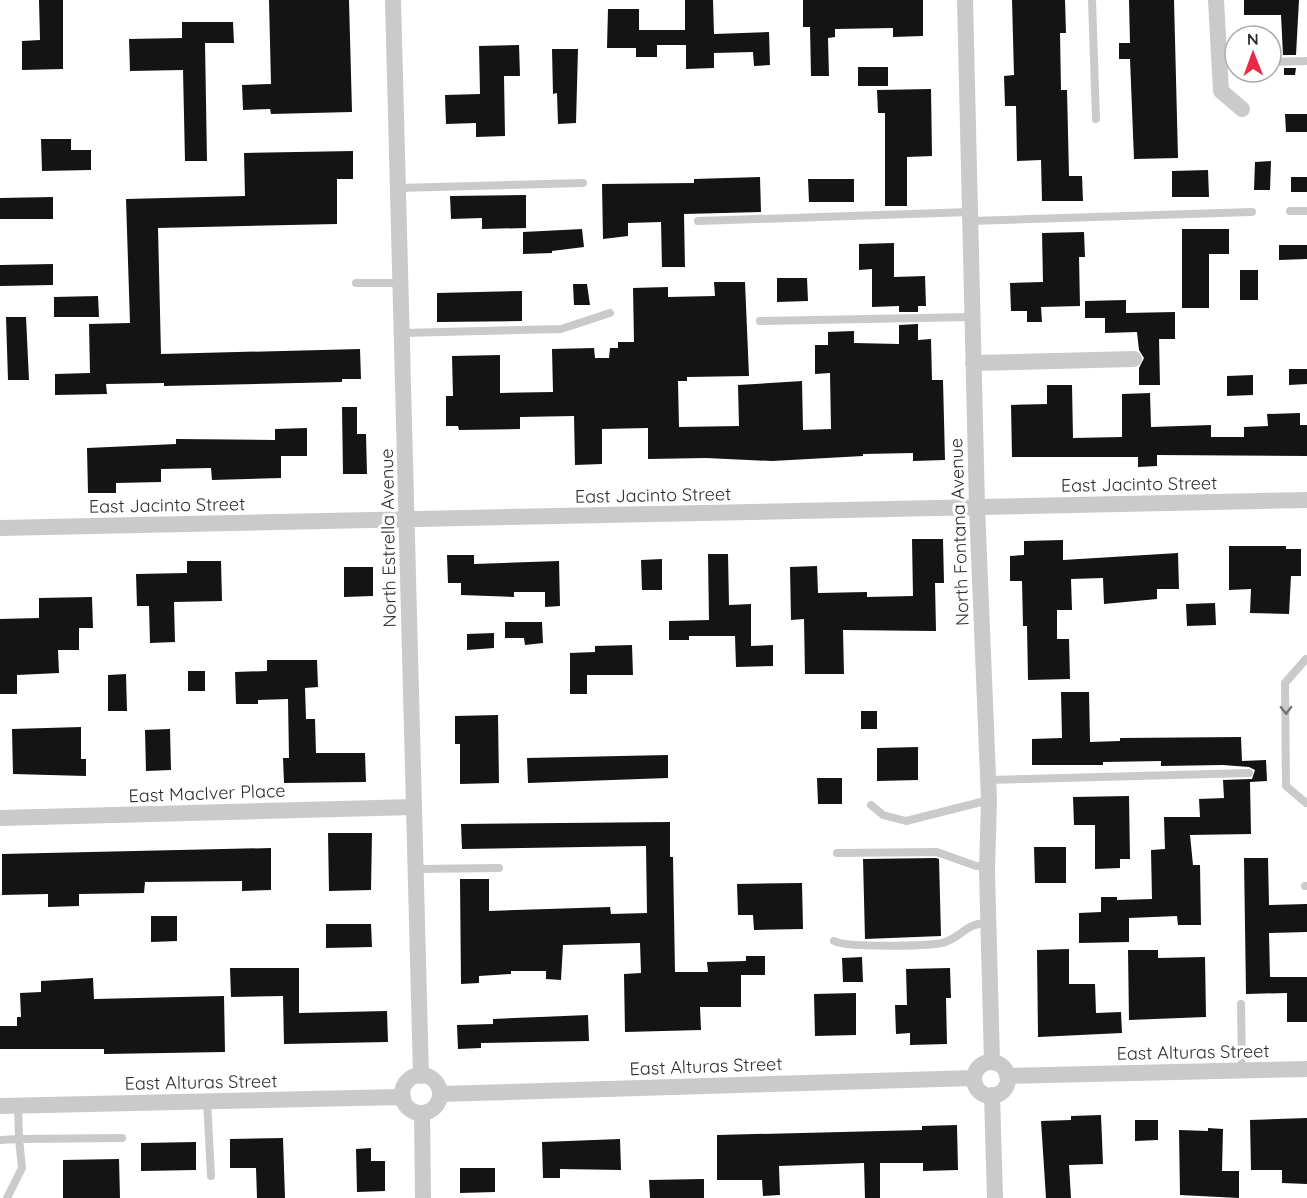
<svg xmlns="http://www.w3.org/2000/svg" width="1307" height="1198" font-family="Quicksand,sans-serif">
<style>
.building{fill:#141414}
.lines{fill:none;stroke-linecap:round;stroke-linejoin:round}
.lane{stroke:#cacaca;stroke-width:8}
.street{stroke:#cacaca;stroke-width:16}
.oneway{stroke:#747474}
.labels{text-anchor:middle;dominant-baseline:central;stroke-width:6;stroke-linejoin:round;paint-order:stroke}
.street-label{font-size:18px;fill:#2d2d2d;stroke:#fff}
</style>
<rect width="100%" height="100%" fill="#fff"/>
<path class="building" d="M39 0H63V69L22 70V41L40 40Z
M269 0H349L352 112 271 114 270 109 243 110 242 85 271 84Z
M685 0H713L714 34 769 32 770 65 754 66 753 52 714 53V68L686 69V45H657V57H636V48H607L608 9H639V30H685Z
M803 0H923V36L893 37V28L835 29V37L828 38 829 76H811L810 27H803Z
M1012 0H1065L1066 33H1060L1061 90H1067L1069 176H1082L1083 201H1042L1041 160 1017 161 1016 106H1005L1004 76 1014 75Z
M1129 0H1174L1178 158 1134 159 1130 59H1119V43H1130Z
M1244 0H1299L1296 55H1283L1281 15H1244Z
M182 22H233L234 43H205L207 161H185L183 70 130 71 129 39 182 38Z
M519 45 520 76H504L505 136 476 137V123L446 124 445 95 480 94 479 46Z
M552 49H578L576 123 558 124 557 93 553 94Z
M858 67H888V86H858Z
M1284 68H1296L1295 75H1284Z
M931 89 932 156 907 157V206H885V113H878L877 90Z
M1285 114H1307V132H1286Z
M41 139H71V150H91V170L42 171Z
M353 151V179H337V224L158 228 161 354 360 349 361 379H342V382L164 386V383L106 384 107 394 55 395V374L90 373 89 324 130 323 126 199 245 196 244 153Z
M1271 161 1270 190H1254L1255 162Z
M1208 170 1209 197H1172V171Z
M760 177 761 212 684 214 685 267H662L661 222 628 223V236L603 239 602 184 694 183V179Z
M1291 177H1307V192H1291Z
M808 179H854V202H809Z
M526 195V228L482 229V218L451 219 450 196Z
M53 197V219H0V198Z
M582 229 584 247 552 251V253L523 254V232Z
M1182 229H1229V254H1209V308H1182Z
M1084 232 1085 257H1079L1080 306 1041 307 1042 322H1027V311H1011L1010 283 1043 282 1042 233Z
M894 243V277L925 276 926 306H918V312H899V306L872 307V269L859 270V244Z
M1279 245H1307V259L1279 260Z
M53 264V285L0 286V265Z
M1240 270H1258V300H1240Z
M777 278H807L808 301 777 302Z
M714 282H745L749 376 687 377V381H678L679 427 739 426 738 385 802 381 803 430 831 429 830 373 815 374V345H828V332L854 331V343L899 344V325L918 324V340L931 339 932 380H943L945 460 913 461V453L863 454V456L772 461 706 458 648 459V428L602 429V464L575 465 574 416 520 417V429L459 430 458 426H446V396H453L452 356 500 355V393L553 392 552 349 594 348 595 358H609L610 348H618V342H634L633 288 668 287V297L715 296Z
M573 284H587L590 305H574Z
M522 291V321L437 322V293Z
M98 296 99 317H54V297Z
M1126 300V313L1175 312V339H1159L1160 385H1139V368L1144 358 1139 350 1137 332 1105 333V318H1085V301Z
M6 317H26L29 380H8Z
M1289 369H1307V384L1289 385Z
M1253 375V395L1227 396V376Z
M1047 385H1072L1073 438 1122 437V394L1150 393 1151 427 1211 425V437H1244V427L1268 426 1267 414 1300 413V425H1307V456L1157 455V466L1138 467V457H1012L1011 405 1047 404Z
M342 407H357V434H366L367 474H343Z
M307 428V456H281V478L212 480 211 468 161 469V482L116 483V493H88L87 448 176 444V439L275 440V429Z
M912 539H943L944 583H935L936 631 843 630 844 674H805L804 619 791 620 790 567 817 566 818 593 867 592V597L913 596Z
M1063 540V560L1178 553 1179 589H1157V599L1104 604 1103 578 1071 579 1072 610H1057V639H1069L1070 679 1028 680 1027 626H1023L1022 581H1010V556L1024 555V541Z
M1229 546H1286V549H1301V576H1291L1289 614 1250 613 1251 589 1229 590Z
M708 554H728L729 605 751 604V646L773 645V666L736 667 735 636H689V640H669V621L709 620Z
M447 555H474V564L559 561 560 606 545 607V592H514V597L461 595V583H448Z
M662 559V590H642L641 560Z
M187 561H221L222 601 174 602 175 642 150 643 149 606H137L136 574 187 573Z
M344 567H373V596L344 597Z
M92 597 93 628H79V650H58L59 673 17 675V694H0V619L39 618V598Z
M1215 603 1216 625 1187 626 1186 604Z
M505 622H542L543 643 525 645 524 638H505Z
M494 633V648L467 650V634Z
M632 645 633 675H587V694H570V653L595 652V646Z
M267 660H317L318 687 305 688 306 719H315L316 753H365L366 782 284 783 283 758H289L288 699 258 700V704H236L235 672 267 671Z
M188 671H205V691H188Z
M126 674 127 711H108V675Z
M1061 692H1089L1090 742 1120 741V738L1241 737 1242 761 1266 760 1267 781 1250 782 1251 834 1190 835 1193 865H1200L1201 925H1178L1177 916 1129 918V942L1079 943V913L1101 912V897H1117V900L1152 899 1151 850 1165 849 1164 817H1200L1199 799 1224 798 1223 780 1252 779 1255 770 1249 767 1223 765 1161 766V761L1103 762V765H1032V739L1062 738Z
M861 711H877V729H861Z
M498 715 499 783 460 784V744H455V716Z
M81 727V759H86V776L13 774 12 729Z
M170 729 171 770 146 771 145 730Z
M918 747V780L877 781V748Z
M668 755V778L528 783 527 758Z
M817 778H842V804H818Z
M1129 796 1130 859H1120V868L1095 869V825H1074L1073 797Z
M670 822V857H673L675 972H708L707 962 746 961V956H765V975H741V1007H700L701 1030 625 1032 624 974 641 973 640 943 563 945 561 980 546 979V971H511V974L479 976V983L461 984 460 879H489V911L610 907 611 914 647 913 646 846 462 849 461 824Z
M328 833H372L371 890 329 891Z
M1034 847H1066V883H1035Z
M271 848V890L242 891V881L145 882 144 893 79 894V906L48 907V894L2 895V854Z
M936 858 939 859 941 936 865 939 863 859Z
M1244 858H1268L1269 905 1307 904V932L1269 933 1270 977H1307V1022H1287V993L1246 994Z
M802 883 803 929 754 930 753 915H738L737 884Z
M151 916H177V941L151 942Z
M326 924H371L372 947 326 948Z
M1069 949V984H1095L1096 1013 1121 1012 1122 1033 1038 1037 1037 950Z
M1128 950H1158V958L1205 957 1206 1017 1129 1020Z
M862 957 863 982H843L842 958Z
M230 968H299V1013L387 1011 388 1042 284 1044 283 996 231 997Z
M950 968 951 998H946L947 1044 910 1045V1033L896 1034 895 1005H907L906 969Z
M93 978 94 999 224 996 225 1052 104 1054V1049H0V1026H17V1017H21L20 993 41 992V981Z
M856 993V1035L815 1036 814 994Z
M588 1015 589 1041 481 1043V1048L458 1049 457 1025 493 1024V1019Z
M1101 1115 1103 1164 1069 1165 1071 1198H1046L1041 1121 1071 1120V1116Z
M1307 1118V1184L1282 1183V1170H1251L1250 1120Z
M1135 1120H1158V1140L1135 1141Z
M957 1125 958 1170 923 1171V1163H880V1198H865L864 1163 779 1166 780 1195 763 1196 762 1180H717V1135L922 1130V1126Z
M1208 1128 1223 1129 1222 1171H1239V1198L1180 1195 1179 1130 1208 1131Z
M283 1138 285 1198H257L256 1168H230V1139Z
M620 1139 621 1170 560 1169V1178H543L542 1142Z
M196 1142V1170L141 1171V1143Z
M371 1148V1161H385V1191L357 1192 356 1149Z
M119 1159 120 1198H63V1160Z
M460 1168H495V1192L460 1193Z
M704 1179V1198H650L649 1180Z"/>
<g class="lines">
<path class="lane" d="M1092 0 1096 119
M1271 62 1307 61
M1219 64 1235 63
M398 188 583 183
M1290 211H1307
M698 221 970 212
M971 221 1252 212
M356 283H401
M760 321 972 317
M402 333 561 329 610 313
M988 780 1249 773
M1306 803 1286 786 1285 683 1306 659
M871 805 883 815 906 821 989 800
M837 853 937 852 976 866H987
M416 869 499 868
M1305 886H1307
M834 941C848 948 925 946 942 943 960 939 966 922 989 923
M1241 1004 1242 1071
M207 1101 211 1176
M18 1106 19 1139 122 1138
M0 1140 19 1139 22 1168 7 1198"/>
<path class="street" d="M393 0 421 1076
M965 0 977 507 989 800 987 871 992 1062
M1216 0 1221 91 1242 109
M973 363 1134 359
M0 528 1307 500
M0 818 414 807
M974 1079a17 17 0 1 1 34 0a17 17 0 1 1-34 0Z
M402 1094a19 19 0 1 1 38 0a19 19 0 1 1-38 0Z
M1007 1076 1307 1069
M440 1094 974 1078
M992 1095 995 1198
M0 1106 403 1097
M422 1113 423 1198"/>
</g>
<defs><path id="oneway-chevron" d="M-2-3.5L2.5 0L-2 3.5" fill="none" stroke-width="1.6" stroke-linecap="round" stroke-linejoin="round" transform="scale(1.5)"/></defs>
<use class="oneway" href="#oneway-chevron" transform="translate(1286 710) rotate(89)"/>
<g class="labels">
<g class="street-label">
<text transform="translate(1139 484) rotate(-1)">East Jacinto Street</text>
<text transform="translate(653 495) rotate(-1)">East Jacinto Street</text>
<text transform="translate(167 505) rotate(-1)">East Jacinto Street</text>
<text transform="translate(959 532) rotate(-92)">North Fontana Avenue</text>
<text transform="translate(388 538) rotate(-91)">North Estrella Avenue</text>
<text transform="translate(207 793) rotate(-2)">East MacIver Place</text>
<text transform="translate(1193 1052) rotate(-1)">East Alturas Street</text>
<text transform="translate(706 1066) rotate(-2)">East Alturas Street</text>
<text transform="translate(201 1082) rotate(-1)">East Alturas Street</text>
</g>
</g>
<g transform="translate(1253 54) rotate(359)"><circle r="28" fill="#ffffff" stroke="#ababab" stroke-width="1.5"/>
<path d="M0-4.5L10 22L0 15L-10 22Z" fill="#ea284c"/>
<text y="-9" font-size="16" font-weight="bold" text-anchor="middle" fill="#2d2d2d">N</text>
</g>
</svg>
